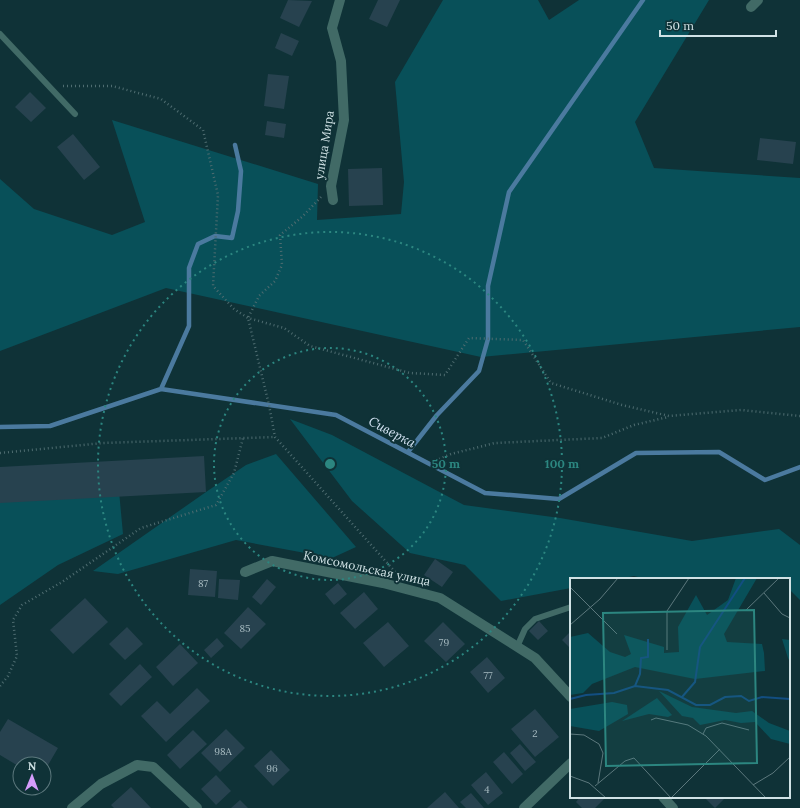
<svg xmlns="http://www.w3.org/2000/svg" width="800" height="808" font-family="Lora,serif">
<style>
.green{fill:#085059}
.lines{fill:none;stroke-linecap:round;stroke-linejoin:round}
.stream{stroke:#4b7a9f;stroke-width:4.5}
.building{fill:#27424f}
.path{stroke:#4e6c70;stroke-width:2.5;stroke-dasharray:1 3;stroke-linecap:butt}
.service{stroke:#416a66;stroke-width:6}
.minor{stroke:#416a66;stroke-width:10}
.ring{fill:none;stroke:#2c8680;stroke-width:2;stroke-dasharray:2 4}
.labels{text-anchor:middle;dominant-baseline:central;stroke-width:4;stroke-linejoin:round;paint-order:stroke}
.number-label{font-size:10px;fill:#a6bac0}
.street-label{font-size:12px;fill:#d0e2e5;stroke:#0f3237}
.water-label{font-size:13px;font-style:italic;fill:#d4e3f3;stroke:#0f3237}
.inset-river{fill:none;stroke:#124e81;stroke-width:2}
.inset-road{fill:none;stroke:#5c787d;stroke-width:1}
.view{fill:#2c8680;fill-opacity:0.15;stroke:#2c8680;stroke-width:2}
.inset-edge{fill:none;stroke:#d0e2e5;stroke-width:2}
.centre{fill:#2c8680;stroke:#0f3237;stroke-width:2}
.ring-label{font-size:12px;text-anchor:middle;font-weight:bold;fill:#2c8680;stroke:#0f3237;stroke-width:4;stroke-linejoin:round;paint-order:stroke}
</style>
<rect width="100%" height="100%" fill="#0f3237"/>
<path class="green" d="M443 0H538L549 20 579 0H709L635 122 654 168 800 178V327L481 357 166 288 0 351V179L34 209 112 235 145 222 112 120 318 184 317 220 401 214 404 182 395 82Z
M290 419 332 435 464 505 560 518 692 541 779 529 800 545V600L789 589V579H646L634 576 619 579H571V588L501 601 465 565 410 553 352 501Z
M276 454 356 547 332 558 236 540 118 574 93 571 206 492 246 465Z
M0 479 119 491 123 534 58 565 0 605Z"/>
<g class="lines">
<path class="stream" d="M161 389 189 326V268L198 244 215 236 232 238 238 211 241 171 235 145
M0 427 50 426 161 389 336 415 485 493 559 499 636 453 719 452 765 480 800 467
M408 452 437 415 479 371 488 339V286L509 192 643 0"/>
</g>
<path class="building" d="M288 0 312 1 299 27 280 18Z
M378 0H400L387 27 369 19Z
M281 33 299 41 292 56 275 48Z
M268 74 289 76 284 109 264 106Z
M30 92 46 108 31 122 15 107Z
M267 121 286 124 284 138 265 135Z
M73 134 100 167 84 180 57 147Z
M760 138 796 142 793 164 757 160Z
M382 168 383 205 349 206 348 169Z
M204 456 206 492 0 503V467Z
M435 559 453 572 442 587 424 575Z
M190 569 217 571 215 597 188 595Z
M219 579 240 580 238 600 218 598Z
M267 579 276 587 261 605 252 597Z
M338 583 347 594 334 605 325 594Z
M364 592 378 609 355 629 340 613Z
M85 598 108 622 73 654 50 630Z
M248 607 266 624 241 649 224 633Z
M539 621 548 631 538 640 529 631Z
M388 622 409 646 384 667 363 643Z
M443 622 465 644 446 662 424 641Z
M127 627 143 644 125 660 109 644Z
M571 631V647L570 648 562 640Z
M217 638 224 646 211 658 204 650Z
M180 644 198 663 173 686 156 667Z
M487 657 505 678 488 693 470 672Z
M140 664 152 677 121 706 109 694Z
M197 688 210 701 166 742 141 716 157 701 170 714Z
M535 709 559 737 535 757 511 729Z
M8 719 58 748 44 772V764H20V767L0 755V732Z
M226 729 245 748 220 772 201 753Z
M193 730 207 744 180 769 167 755Z
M520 744 536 762 525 771 510 753Z
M271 750 290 770 273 786 254 766Z
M504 752 523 774 512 784 493 762Z
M486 772 503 793 488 805 471 785Z
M216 775 231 791 216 805 201 789Z
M131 787 151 808H114L111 805Z
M445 792 459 808H427Z
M471 793 484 808H466L460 802Z
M580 797H606L595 808H582L576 802Z
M704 797H726L715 808Z
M240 800 248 808H231Z"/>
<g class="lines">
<path class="path" d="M63 86H112L161 99 203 130 218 195 213 286 234 309 248 318 284 328 310 346 410 373 445 375 469 338 523 340 551 383 622 405 669 416 741 410 800 416
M321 197 302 217 280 235 282 265 275 281 259 296 248 318 269 405 275 437 397 574
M0 453 103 443 275 437
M439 459 451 454 495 443 602 438 634 425 668 417
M0 686 8 676 17 656 13 620 22 605 62 582 141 528 216 505 234 473 243 438"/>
<path class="service" d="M0 34 75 114
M517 647 525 629 535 619 571 607"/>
<path class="minor" d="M751 7 758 0
M333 200 331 186 344 120 341 61 332 28 340 0
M245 572 272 561 383 583 440 598 535 658 571 697
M663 797 673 808
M72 808 101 784 137 765 153 767 197 808
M524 808 571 763"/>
</g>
<g class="ring">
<circle cx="330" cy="464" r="116"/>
<circle cx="330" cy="464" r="232"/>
</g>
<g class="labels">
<g class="number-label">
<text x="203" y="583">87</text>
<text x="245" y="628">85</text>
<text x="444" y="642">79</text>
<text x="488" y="675">77</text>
<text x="535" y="733">2</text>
<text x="223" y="751">98А</text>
<text x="272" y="768">96</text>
<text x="487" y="789">4</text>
</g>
<g class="street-label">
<text transform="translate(324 145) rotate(-81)">улица Мира</text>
<text transform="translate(367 568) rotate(12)">Комсомольская улица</text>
</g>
<g class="water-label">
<text transform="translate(392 432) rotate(28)">Сиверка</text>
</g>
</g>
<g transform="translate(570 578)">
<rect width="220" height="220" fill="#0f3237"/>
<path d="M166 0H187L154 56 157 64 192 66 194 75 218 80 212 61 220 62V84L218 80 194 75 195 93 125 101 65 89 22 106 13 115 0 117V59L18 55 40 74 55 79 61 76 54 57 94 69V75L109 74 108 49 126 17 137 37 158 22ZM89 113 122 129 166 135 182 133 199 145 220 153V166L201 161 185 144 171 145 155 142 130 147 123 140 112 138ZM87 120 102 137 98 139 79 136 52 143ZM42 124 57 127 58 136 29 153 0 148V131Z" fill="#085059"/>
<path class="inset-river" d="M65 108 70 96 71 80 78 79V61M112 119 125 104 130 69 175 0M0 121 16 117 44 115 65 108 98 112 126 127H140L155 119 171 118 179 123 192 119 220 121"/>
<path class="inset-road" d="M0 9 47 56M194 15 212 36 220 40M175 33 209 0M0 47 30 21 48 0M97 72V33L119 0M81 142 86 140 118 147 136 158 196 220M0 156 14 157 29 166 33 175 28 205M133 156 136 150 152 145 179 152M0 198 19 205 36 220M183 207 203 195 220 179M25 208 55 183 64 180 101 220 150 171"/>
<path class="view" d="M184 32 187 185 36 188 33 35Z"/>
<rect width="220" height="220" class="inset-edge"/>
</g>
<circle cx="330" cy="464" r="6" class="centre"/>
<g class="ring-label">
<text x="446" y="468">50 m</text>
<text x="562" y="468">100 m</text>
</g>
<g transform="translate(32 776) rotate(1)"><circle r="19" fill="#0f3237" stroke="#5c787d"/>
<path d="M0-3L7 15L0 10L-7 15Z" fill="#d59cfb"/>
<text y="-6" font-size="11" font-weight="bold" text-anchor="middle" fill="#d0e2e5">N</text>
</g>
<path d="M660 30v6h116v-6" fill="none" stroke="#d0e2e5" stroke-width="2"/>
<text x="666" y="30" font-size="12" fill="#d0e2e5" stroke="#0f3237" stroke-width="3" paint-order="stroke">50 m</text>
</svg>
